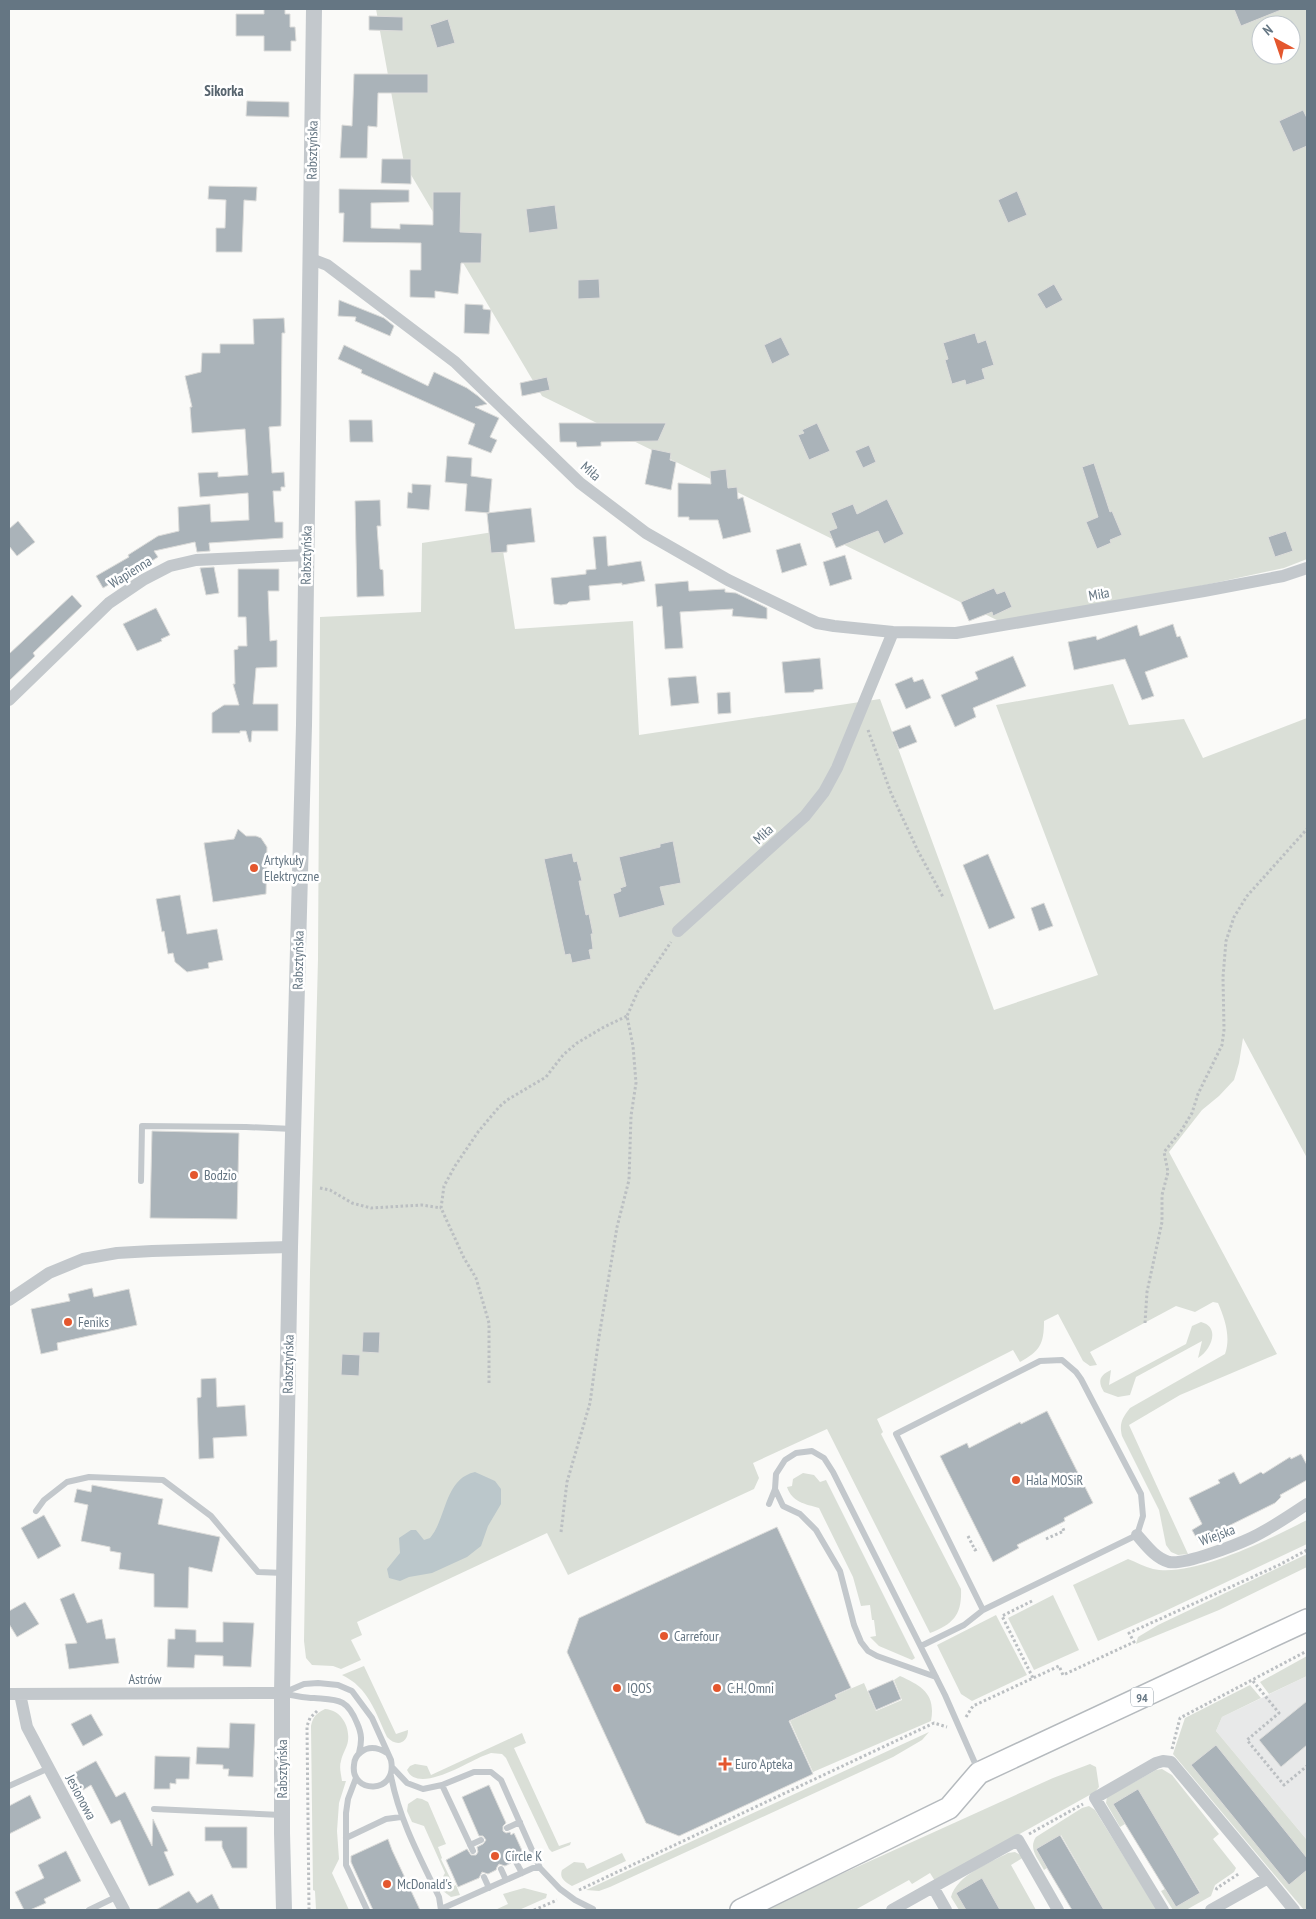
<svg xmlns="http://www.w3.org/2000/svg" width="1316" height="1919" font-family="'PT Sans Narrow',sans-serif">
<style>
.built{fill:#e8e9e9}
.green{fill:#dadfd7;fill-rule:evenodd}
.water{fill:#bbc7cb}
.building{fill:#aab3b9;stroke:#dcdcda}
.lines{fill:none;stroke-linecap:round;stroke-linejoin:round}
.primary-casing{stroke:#b5babe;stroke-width:24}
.path{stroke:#bbbfc2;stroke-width:3;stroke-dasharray:2.5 2.5;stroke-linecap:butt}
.service{stroke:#c3c8cc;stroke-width:6}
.minor{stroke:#c3c8cc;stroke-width:12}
.tertiary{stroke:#c3c8cc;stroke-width:16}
.primary{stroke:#fff;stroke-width:21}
.poi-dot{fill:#e4572e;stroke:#fff;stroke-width:2}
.labels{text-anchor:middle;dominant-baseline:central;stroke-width:5;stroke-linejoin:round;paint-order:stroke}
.shield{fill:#fff;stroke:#939fa8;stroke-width:1}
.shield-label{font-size:12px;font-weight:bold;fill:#657683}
.street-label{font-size:14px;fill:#657683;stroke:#fff}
.poi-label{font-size:14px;fill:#657683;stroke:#fff;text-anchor:start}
.neighbourhood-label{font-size:15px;font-weight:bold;fill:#57646e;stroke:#fff}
</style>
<rect width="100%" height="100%" fill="#fafaf8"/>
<path class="built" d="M1307 1676V1840L1216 1731 1222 1717Z"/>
<path class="green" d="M376 9H1307V559L1284 568 1011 627 542 396 404 163ZM1261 25H1291V55H1261Z
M500 531 515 629 633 621 639 735 880 699 994 1010 1098 975 996 705 1113 684 1129 725 1184 719 1203 758 1307 718V1158L1243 1038 1239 1063 1234 1080 1219 1096 1202 1110 1169 1152 1277 1354 1180 1395 1129 1425 1188 1554 1178 1555 1171 1552 1166 1545 1159 1510 1122 1436C1119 1424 1122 1418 1130 1408L1225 1354C1231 1337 1225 1319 1218 1303L1213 1302 1195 1312 1176 1306 1090 1352 1097 1365 1090 1366 1083 1361 1058 1314 1044 1321C1044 1344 1040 1351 1020 1362L1013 1350 877 1419 883 1432 881 1434 961 1589C962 1614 954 1624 930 1633L827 1429 753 1463 759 1478 754 1489 568 1575 547 1533 357 1622 362 1635 351 1640 361 1660 341 1669 333 1666 312 1665 306 1658 304 1641 310 1272 318 959 320 617 421 612 422 543Z
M1201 1322C1221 1327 1211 1350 1198 1358L1202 1341 1136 1377 1130 1395 1118 1397 1104 1392C1097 1381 1100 1375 1111 1370L1109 1385 1186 1344 1192 1326Z
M803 1473 814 1475 820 1482 826 1480 915 1658 912 1660 879 1646 870 1637 876 1636 874 1620H872L870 1605 861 1606 853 1577 819 1508C805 1504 792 1502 787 1487L792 1486 793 1479Z
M1307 1520V1544L1161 1613 1098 1641 1073 1585 1128 1559C1136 1562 1145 1567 1153 1569 1193 1578 1272 1538 1307 1520Z
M1307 1554V1567L1219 1610 1136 1644 1138 1637 1158 1625Z
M1053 1595 1079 1650 1034 1670 1008 1618Z
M996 1615 1027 1675 972 1701 961 1694 937 1645Z
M1307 1656V1676L1269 1694 1260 1682Z
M364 1666 396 1734 408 1730C408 1744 396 1747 387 1737 376 1713 368 1687 342 1675Z
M900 1676C922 1686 936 1694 931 1721L813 1772 790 1721 837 1699 836 1695 864 1683 876 1711 902 1700 894 1680Z
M1250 1685 1261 1698 1222 1717 1216 1731 1307 1840V1910H1304L1173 1754 1185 1718Z
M325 1709C341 1710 350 1726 348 1741 347 1748 342 1754 341 1761 339 1767 341 1774 342 1781H346L339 1803 337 1831 339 1859 332 1873 349 1910H316L315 1891 313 1890 311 1726C313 1716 317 1713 325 1709Z
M929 1732 922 1740 893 1757 610 1887 599 1891 586 1890Z
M522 1733 526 1743 514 1748 559 1846 571 1842 570 1845 552 1852 549 1849 506 1758 502 1754 491 1753 483 1756C466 1763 418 1794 407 1770L410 1766 415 1764 427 1766 431 1775Z
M1090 1764 1096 1767 1099 1787 1095 1792 935 1881 930 1873 912 1884 909 1880 855 1910H762L1053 1778Z
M1162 1769 1172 1775 1219 1834 1213 1839 1236 1868 1234 1872 1215 1885 1211 1896 1186 1910H1173L1161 1891 1165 1889 1176 1907 1200 1892 1138 1790 1113 1804 1125 1824 1120 1827 1106 1803 1107 1797 1156 1770Z
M417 1798 422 1799 428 1802 446 1844 438 1847 442 1858 441 1859 454 1886 456 1885 460 1895 451 1897 443 1891 439 1884 445 1873 424 1826 412 1822 407 1811 408 1804Z
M1089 1806 1095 1810 1157 1910H1104L1061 1835 1036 1849 1047 1868 1044 1870C1038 1858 1028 1849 1036 1837L1082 1808Z
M1015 1852 1024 1857 1011 1865 1036 1910H1000L982 1879 957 1893 966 1910H959L951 1897C957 1875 989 1863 1008 1853Z
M622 1853 626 1861 572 1886C565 1882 559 1878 562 1870L574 1862 584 1863 587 1869Z
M524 1888 547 1894 546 1898 519 1910H495L508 1904 503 1894Z"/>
<path class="water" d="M475 1472 495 1481 501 1489V1504L488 1526 481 1546 467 1557 432 1573 409 1577 400 1581 389 1578 387 1569 400 1553 399 1538 411 1530H416L424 1540 430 1538C447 1518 444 1479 475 1472Z"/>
<path class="building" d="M264 9H285V14H290V27H295L296 41H291V51H264V36H236V14H264Z
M1234 9H1281V10L1241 26Z
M369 16 403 17V31L369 30Z
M448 19 455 43 437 48 430 25Z
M354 74H428V93H378L377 127 368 126 367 158H340L342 125 352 126Z
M247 101 289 102V117L246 116Z
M1303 110 1307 118V146L1293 152 1279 121Z
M382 159H411V184L381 183Z
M209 186 257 187 256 201 244 200 242 252H216V228H225L226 200 208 199Z
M339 189 409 190V202L371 203V228L400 229V224L433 225V192H461L460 232 482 233 481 263H461L458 294 435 291V298L410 297V270H421V243L343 242 344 213H339Z
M1017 191 1027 215 1008 223 998 200Z
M555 205 558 229 529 233 526 209Z
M599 279 600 298 578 299V280Z
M1054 284 1063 300 1046 309 1037 294Z
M339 300 384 318 394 326 390 336 355 321 356 317 338 316Z
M465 304 483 305V309L491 310 489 334 464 333Z
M284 318 285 333H282L281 426 269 427 272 473 284 472 285 487H281V491H273L275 522H283V538L209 543 210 551 197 552 195 542 154 551 158 557 138 570 137 569 103 588 96 576 129 557 128 555 158 536 179 531 178 507 210 504 211 522 249 520 248 493 200 497 198 473 218 472V477L248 475 245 429 192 433 190 407H192L185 376 201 372 202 353H220V344H254L253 319Z
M975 333 978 343 986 340 994 365 982 369 985 379 966 385 965 380 952 384 945 360 948 359 943 343Z
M781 337 790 355 772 364 764 345Z
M344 345 428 386 434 372 467 388 478 396 487 404 475 407 499 418 490 437 497 440 491 453 468 444 475 424 361 373 362 370 338 359Z
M547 377 550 390 522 396 520 383Z
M349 420H372L373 442H350Z
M559 423H666L658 441 601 442V446L577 447 576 442H560Z
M817 423 830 451 809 460 798 435 804 433 802 430Z
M869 445 876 462 863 468 855 451Z
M652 449 671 453 670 460 676 462 671 490 645 484Z
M447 456 472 458 471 476 492 479 489 513 465 511 467 484 445 482Z
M1094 463 1110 512 1112 511 1122 535 1110 540 1111 543 1097 549 1086 522 1098 517 1082 467Z
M726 469 728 488 737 487 738 499 743 497 751 532 723 539 718 520H689V517H678V483L711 484 710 471Z
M412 484 431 485 429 510 407 508 408 492 412 493Z
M887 499 904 534 884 544 878 531 836 548 829 531 837 528 831 513 853 504 857 514Z
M380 500 381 526H377L380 569 383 570 384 596 357 597 355 501Z
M531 508 535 542 507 545V552L491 553 487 513Z
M18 521 35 542 17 556 9 546V529Z
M1286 531 1293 551 1275 557 1268 537Z
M606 536 608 566 641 561 645 581 622 585V583L589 586 590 600 569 602 567 604 561 605 554 604 551 578 586 574V570L596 569 593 537Z
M800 543 807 565 782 573 776 550Z
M845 555 852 579 830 586 823 562Z
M214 567 219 593 206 595 200 568Z
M238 569H279V591H268L270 641 277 640V667L256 668 253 704H278V731H252L251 742H249L246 731H240V733H212V713L224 705H239L233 684H235L234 650 238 649V646H247L246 617H238Z
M688 581 689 591 725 589V592L736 593 767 608V619L732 616 733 609 680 612 683 648 665 649 662 606 657 607 655 584Z
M994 588 997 594 1005 591 1012 607 993 616 992 612 969 621 961 602Z
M72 595 82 606 33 653 35 656 9 681V654Z
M156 608 170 635 161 639 162 641 137 651 123 624Z
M1173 624 1177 637 1180 636 1188 657 1145 672 1154 696 1142 700 1125 659 1074 670 1068 642 1096 636 1097 640 1137 625 1140 636Z
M1013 656 1026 686 973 708 976 717 955 727 941 695 978 679 975 672Z
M820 658 823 689 814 690V692L785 693 782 662Z
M696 676 699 703 671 706 668 678Z
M912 677 914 682 923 679 931 698 906 709 895 684Z
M730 692 731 713 718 714 717 693Z
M910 725 917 742 899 749 892 732Z
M238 829 246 836H256L261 838 267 847 266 894 213 902 204 843 234 839Z
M673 841 681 883 660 887 665 905 619 918 613 894 621 891 620 888 626 886 619 857 660 847V844Z
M572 853 574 862 577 861 582 881H579L586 915 589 914 593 934H591L593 949 589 950 591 959 572 963 570 954 565 955 544 859Z
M988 854 1015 918 989 929 963 865Z
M180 895 187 934 217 929 223 960 208 963 209 968 187 972 175 962 173 953 168 954 164 931 162 932 156 899Z
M1044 903 1053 926 1039 931 1031 908Z
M152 1131 239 1133 237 1219 150 1218Z
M92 1288 94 1297 129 1289 137 1325 57 1343 58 1350 41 1354 31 1309 70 1301 68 1294Z
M363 1332H380L379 1353 362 1352Z
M342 1354 360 1355 359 1376 341 1375Z
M216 1378 217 1407 245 1405 247 1436 213 1438 214 1458 199 1459 197 1398 201 1397V1379Z
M1047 1411 1093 1503 1064 1518 1065 1521 1017 1545 1019 1548 993 1562 940 1456 967 1443 969 1448 1020 1422 1021 1424Z
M1301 1454 1307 1465V1480L1280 1495 1281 1497 1275 1503 1198 1541 1192 1530 1202 1524 1189 1498 1220 1483 1218 1480 1234 1472 1240 1484 1261 1472 1263 1474 1290 1457 1291 1459Z
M92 1485 163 1499 158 1524 220 1537 212 1572 189 1567 188 1608 154 1607V1574L119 1569 121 1553 110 1551V1547L81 1541 88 1505 74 1502 77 1489 91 1492Z
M44 1515 61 1546 38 1559 21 1528Z
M777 1527 851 1688 835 1695 837 1699 789 1721 813 1774 679 1836 646 1823 567 1652 579 1618Z
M74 1593 87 1623 102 1619 106 1639 115 1638 119 1663 69 1669 65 1644 77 1643 60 1599Z
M25 1602 39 1624 17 1637 9 1624V1611Z
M223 1622 254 1623 251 1667 223 1666V1656L195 1655 194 1668 167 1667 168 1639H175V1629L196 1630V1642H223Z
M893 1680 901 1699 876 1710 868 1691Z
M1307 1701V1745L1281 1767 1259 1740Z
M91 1714 103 1735 83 1746 71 1724Z
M230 1723 255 1724 253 1777 228 1776 229 1769H223V1765L196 1764 197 1747 229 1748Z
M1216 1745 1307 1858V1870L1289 1885 1191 1765Z
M155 1756 190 1757 189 1779H176V1784L170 1783V1789H154Z
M96 1761 116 1797 125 1792 152 1846 153 1819 168 1851 164 1852 174 1875 149 1886 120 1820 111 1824 91 1785 83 1790 74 1773Z
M489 1785 506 1823 503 1826V1831L506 1833 510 1832 511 1835 514 1833 525 1857 520 1859 514 1857 511 1863 505 1866 499 1864 497 1867 496 1870 488 1874 482 1872 479 1878 458 1887 446 1860 467 1849 471 1855H476L478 1852 477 1847 483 1844 486 1840 483 1836H479L462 1797Z
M1138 1789 1200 1893 1176 1907 1113 1804Z
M30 1795 41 1818 9 1834V1806Z
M205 1827H247V1868H232L222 1847V1841H205Z
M1060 1835 1104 1910H1072L1047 1868 1036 1849Z
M388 1839 392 1850 420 1910H373L351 1862V1856Z
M66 1851 81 1881 44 1899 46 1903 30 1910H24L15 1892 44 1878 38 1865Z
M982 1878 1000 1910H966L956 1893Z
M189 1891 197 1903 212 1894 220 1910H156Z"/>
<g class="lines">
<g class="primary-casing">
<path id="primary" d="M741 1910 949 1808 979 1773 1307 1620"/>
</g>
<path class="path" d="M868 730 891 793 918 851 943 897
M320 1188 330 1190 352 1203 371 1208 422 1205 441 1208
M1145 1323 1147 1292 1162 1222V1195L1168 1172 1164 1152 1181 1131 1192 1113 1198 1094 1222 1045 1224 1030 1223 977 1226 941 1234 917 1247 896 1307 829
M489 1383V1323L476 1278 464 1258 441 1208 444 1186 455 1166 478 1132 499 1107 507 1100 546 1077 563 1055 577 1043 604 1027 627 1016
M561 1532 567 1482 590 1403 599 1337 617 1227 629 1180 631 1116 636 1083 633 1046 627 1016 638 991 671 942
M968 1536 975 1550 979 1548
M1046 1539 1064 1531 1062 1526
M1032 1601 1002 1616 1033 1678
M1253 1681 1279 1713 1247 1740 1284 1785 1307 1766
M966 1717 973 1706 1059 1666 1063 1675 1134 1642 1129 1633 1279 1565 1307 1550
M1172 1749 1180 1718 1307 1651
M1029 1834 1083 1804
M579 1890 934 1723 947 1727
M1216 1890 1217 1888 1240 1873
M309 1910 307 1726 310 1718 318 1710
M534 1910 557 1900"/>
<path class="service" d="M141 1181 142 1126 246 1127 293 1129
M775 1489 783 1506 800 1514 816 1530 840 1571 854 1625 861 1642 868 1651 877 1656 936 1677
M769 1504 775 1489 776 1474 785 1460 796 1453 812 1451 824 1458 833 1472 945 1695 978 1770
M36 1511 44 1500 67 1482 89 1477 163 1480 211 1516 258 1572 284 1573
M921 1646 964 1625 983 1610 1137 1535 1143 1516 1141 1494 1081 1379 1076 1372 1062 1360 1040 1361 896 1434 983 1610
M283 1693 304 1684 318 1683 338 1685 352 1691 372 1718 391 1760C398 1795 350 1794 354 1765 354 1759 357 1755 361 1752 370 1745 379 1748 387 1753
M283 1694C294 1695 304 1698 314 1698 338 1700 347 1698 357 1723 362 1734 362 1741 359 1753
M392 1767 407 1783 423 1789 442 1785 474 1772H491L501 1780 540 1868 560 1889 575 1900 593 1909
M391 1776C399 1819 420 1858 439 1897L441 1910
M356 1778 348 1799 346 1813V1865L367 1910
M442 1785 473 1851
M9 1786 49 1768
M154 1809 281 1815
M507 1828 520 1822
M346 1838 386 1819 401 1817
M470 1845 481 1840
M516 1862 522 1873
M501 1869 506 1880
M484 1877 489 1888
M441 1909 533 1868H540
M89 1910 116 1897"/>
<path class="minor" d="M311 259 327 265 455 362 580 483 646 533 728 580 817 623 834 626 893 632 956 633 1204 591 1283 576 1307 568
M9 700 109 603 143 580 170 566 196 560 306 555
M678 931 805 816 824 792 837 768 893 632
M9 1300 49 1273 83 1259 117 1253 152 1251 290 1247
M1137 1535C1146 1545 1155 1558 1169 1562 1185 1565 1236 1545 1251 1538 1270 1529 1289 1516 1307 1504
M9 1694 282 1693
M20 1694 27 1727 124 1910
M1268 1878 1294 1910
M933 1887 1018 1840 1058 1910
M892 1910 933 1887 946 1910
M1163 1910 1095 1798 1156 1763 1163 1761 1171 1762 1268 1878 1211 1910"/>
<path class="tertiary" d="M284 1910 282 1833V1693L290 1247 304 725 314 9"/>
<use href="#primary" class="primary"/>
</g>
<g class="poi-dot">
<circle cx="254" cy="868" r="5"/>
<circle cx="194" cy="1175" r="5"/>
<circle cx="68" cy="1322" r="5"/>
<circle cx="1016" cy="1480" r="5"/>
<circle cx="664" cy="1636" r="5"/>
<circle cx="617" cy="1688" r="5"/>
<circle cx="717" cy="1688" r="5"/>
<path d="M722.5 1756.5h5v5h5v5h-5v5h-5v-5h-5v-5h5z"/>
<circle cx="495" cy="1856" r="5"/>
<circle cx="387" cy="1884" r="5"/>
</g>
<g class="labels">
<rect class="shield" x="1131" y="1687.5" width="22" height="19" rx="4"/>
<g class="shield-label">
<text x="1142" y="1697">94</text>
</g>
<g class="street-label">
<text transform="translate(312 150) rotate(-89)">Rabsztyńska</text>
<text transform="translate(591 471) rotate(41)">Miła</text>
<text transform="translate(306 555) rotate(-89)">Rabsztyńska</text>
<text transform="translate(130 572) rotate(-32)">Wapienna</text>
<text transform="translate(1099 594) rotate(-10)">Miła</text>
<text transform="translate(763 834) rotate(-43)">Miła</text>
<text transform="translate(298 960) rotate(-89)">Rabsztyńska</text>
<text transform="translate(288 1364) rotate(-89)">Rabsztyńska</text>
<text transform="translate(1217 1535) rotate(-20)">Wiejska</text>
<text x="145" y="1679">Astrów</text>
<text transform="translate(282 1769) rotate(-90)">Rabsztyńska</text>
<text transform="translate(81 1797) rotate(62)">Jesionowa</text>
</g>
<g class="poi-label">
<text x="264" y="860">Artykuły<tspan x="264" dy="16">Elektryczne</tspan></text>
<text x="204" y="1175">Bodzio</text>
<text x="78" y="1322">Feniks</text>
<text x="1026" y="1480">Hala MOSiR</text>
<text x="674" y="1636">Carrefour</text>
<text x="627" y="1688">IQOS</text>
<text x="727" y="1688">C.H. Omni</text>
<text x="735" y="1764">Euro Apteka</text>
<text x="505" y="1856">Circle K</text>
<text x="397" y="1884">McDonald's</text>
</g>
<g class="neighbourhood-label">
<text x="224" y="90">Sikorka</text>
</g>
</g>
<rect width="1316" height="1919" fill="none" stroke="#657683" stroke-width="20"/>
<g transform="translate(1276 40) rotate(320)"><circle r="24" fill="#ffffff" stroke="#c1c8cd"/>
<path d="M0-4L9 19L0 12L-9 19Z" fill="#e4572e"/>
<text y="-8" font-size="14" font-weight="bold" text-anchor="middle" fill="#657683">N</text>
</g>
</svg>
